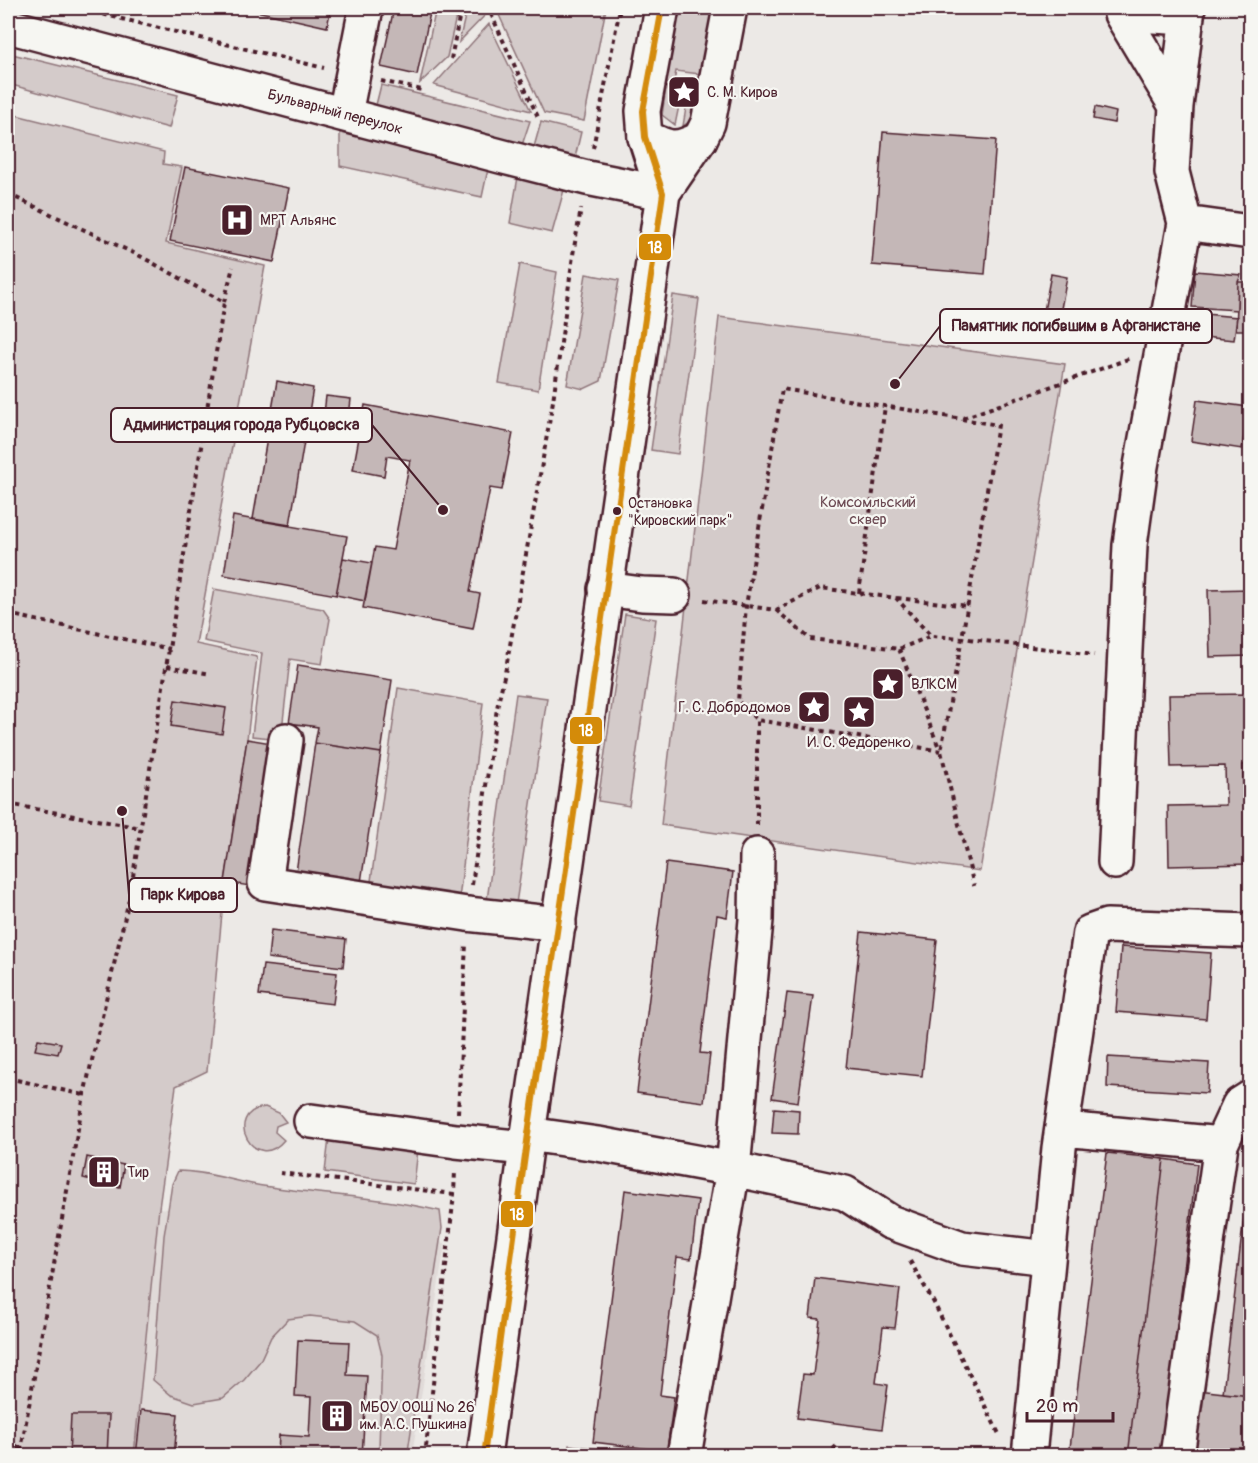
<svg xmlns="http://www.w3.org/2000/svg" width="1258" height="1463" font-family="Pangolin,sans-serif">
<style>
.built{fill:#e0dad8}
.green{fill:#d4cbca;stroke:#8f757a;stroke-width:1.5}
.building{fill:#c4b7b7;stroke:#4a1f2b;stroke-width:1.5}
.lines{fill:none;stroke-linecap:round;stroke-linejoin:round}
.minor-casing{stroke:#4a1f2b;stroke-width:38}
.major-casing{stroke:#4a1f2b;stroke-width:38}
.path{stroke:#4a1f2b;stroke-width:4;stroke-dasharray:4.5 4.5;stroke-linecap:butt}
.minor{stroke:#f6f6f2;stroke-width:33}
.major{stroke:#f6f6f2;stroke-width:33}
.bus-1-casing{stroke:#f6f6f2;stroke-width:10}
.bus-1{stroke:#d48b09;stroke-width:6}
.bus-dot{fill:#4a1f2b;stroke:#f6f6f2;stroke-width:2}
.labels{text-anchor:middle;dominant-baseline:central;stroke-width:4.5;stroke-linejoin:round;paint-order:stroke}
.bus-label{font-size:14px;fill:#4a1f2b;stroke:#f6f6f2;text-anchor:start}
.poi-label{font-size:15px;fill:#4a1f2b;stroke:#f6f6f2;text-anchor:start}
.street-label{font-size:15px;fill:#4a1f2b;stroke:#f6f6f2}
.park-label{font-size:15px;fill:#6c4a53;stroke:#f6f6f2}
.leader{fill:none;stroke:#4a1f2b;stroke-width:2}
.callout-dot{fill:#4a1f2b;stroke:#f6f6f2;stroke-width:2}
.callout{fill:#f6f6f2;stroke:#4a1f2b;stroke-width:2}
.callout-label{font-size:16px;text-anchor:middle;font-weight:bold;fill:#4a1f2b}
.line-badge{stroke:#f6f6f2;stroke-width:2}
.badge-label{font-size:16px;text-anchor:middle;font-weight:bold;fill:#fff}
</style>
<rect width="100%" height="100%" fill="#ece9e6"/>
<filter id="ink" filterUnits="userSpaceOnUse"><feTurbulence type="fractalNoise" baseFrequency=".0167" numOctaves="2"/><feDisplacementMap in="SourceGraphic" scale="12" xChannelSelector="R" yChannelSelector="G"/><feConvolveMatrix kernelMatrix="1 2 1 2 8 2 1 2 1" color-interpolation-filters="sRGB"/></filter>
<g filter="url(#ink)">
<path class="built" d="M159 1208 445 1243 412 1455 134 1456Z"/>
<path class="green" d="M436 8H458L447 57 420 83Z
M467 8H492L459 42Z
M506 8H606L584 121 544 113 499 15Z
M678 8H722L703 112 683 126 687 102H696L700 74 676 71 671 97 680 101 675 125 662 115Z
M489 24 531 111 434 85Z
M8 53 178 95 169 128 8 84Z
M381 85 530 121 520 151 374 113Z
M8 113 164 152 163 164 182 167 166 243 265 266 196 644 257 657 247 739 225 882 207 1071 176 1086 159 1208 134 1455H8Z
M541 122 581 132 573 166 532 154Z
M340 132 488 169 482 197 340 166Z
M518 177 564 190 552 233 510 223Z
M520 264 557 272 538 390 499 383Z
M586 274 619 280 601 381 584 389 567 385Z
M673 295 699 299 678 454 651 450Z
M719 317 1065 364 980 871 661 825Z
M214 589 323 609 330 619 322 664 290 659 281 739 252 736 262 653 204 641Z
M625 614 656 619 629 806 598 801Z
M398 688 483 703 459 899 371 881Z
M516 694 547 698 515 910 486 907Z
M265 1107 279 1113 286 1122 276 1126 275 1132 284 1140C255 1175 221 1113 265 1107Z
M330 1130 419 1141 414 1184 325 1172Z
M178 1171C207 1171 235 1182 263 1186 322 1195 382 1197 440 1211L442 1228 408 1451 379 1449 382 1355 377 1335 355 1321 310 1316 288 1319 271 1337 260 1361 244 1380 223 1398 194 1403 171 1395 153 1380 164 1236 172 1184Z
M569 1445 642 1454V1455H568Z"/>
<path class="building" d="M243 8H331L327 27Z
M394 8H431L417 75 381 67Z
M1095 107 1116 112 1114 123 1093 119Z
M1250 119V169H1245Z
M883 132 996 140 985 274 872 265Z
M185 167 289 188 274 262 170 241Z
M1195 271 1241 275 1238 282 1237 310 1192 307Z
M1051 274 1067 277 1060 314 1044 311Z
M1238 282H1250V330H1236Z
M1194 313 1237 317 1234 340 1192 336Z
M277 381 313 388 290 525 253 519Z
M326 396 351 399 348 426 323 423Z
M1197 400 1248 407 1242 449 1191 441Z
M365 405 513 433 502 490 490 488 470 592 480 594 473 629 363 608 375 547 393 550 410 460 387 456 384 476 353 470Z
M233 516 347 536 336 595 224 575Z
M343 558 372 563 365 601 336 595Z
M1250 589V656L1210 657 1208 590Z
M298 665 392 680 381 753 315 743 318 727 289 723Z
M1250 694V764L1243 765 1244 804H1250V864L1169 866 1168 806 1226 805 1225 766 1171 767 1169 695Z
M175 700 226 708 222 734 171 726Z
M247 739 278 744 256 887 225 882Z
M315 743 381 753 361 882 296 872Z
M666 863 733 872 727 917 717 915 700 1053 710 1054 704 1102 637 1093Z
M271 930 346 939 343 967 268 958Z
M861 932 937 940 922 1076 846 1068Z
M1121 947 1211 953 1206 1019 1116 1012Z
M263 965 337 973 333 1004 259 995Z
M787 993 813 996 798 1102 772 1098Z
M38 1039 61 1043 58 1054 35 1050Z
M1108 1057 1209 1063 1207 1093 1107 1087Z
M774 1108 799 1110 798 1134 772 1133Z
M1107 1153 1164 1159 1128 1456H1069Z
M87 1157 124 1165 120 1187 83 1178Z
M1164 1159 1197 1164 1161 1456H1128Z
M1250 1166V1396L1223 1393Z
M625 1190 698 1200 691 1259 677 1257 660 1395 674 1397 667 1451 593 1442Z
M815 1278 900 1289 895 1328 883 1327 876 1383 888 1385 882 1429 797 1418 803 1374 813 1375 820 1319 810 1318Z
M298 1340 349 1342 347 1375 367 1376 362 1456H278L279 1435 309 1437 311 1397 295 1396Z
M1198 1390 1250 1396V1456H1191Z
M141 1410 178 1414 174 1456H136Z
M71 1415H109L107 1456H69Z"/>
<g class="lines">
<g class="minor-casing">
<path id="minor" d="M1121 14 1186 18
M8 26 504 157 587 178 663 193
M1176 106 1188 8
M345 114 366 8
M645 137C671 149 674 151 700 139
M1185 223 1250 232
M605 589 642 594 674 595
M286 740 265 883 467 914 559 924
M1115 862 1130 545 1141 466 1185 223 1172 172 1176 106 1121 14V8
M311 1121 456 1141 526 1148
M1064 1129 1221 1144 1177 1456
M528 1134 598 1144 733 1169 845 1193 890 1222 962 1248 1048 1258
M1221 1144 1239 1105 1250 1098
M684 1456 733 1169 756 920 757 855
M1029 1456 1059 1148 1090 932 1107 926 1250 931"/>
</g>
<g class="major-casing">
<path id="major" d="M663 193 700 139 708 123 730 8
M484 1456 528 1134 663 193 645 137 643 111 662 8"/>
</g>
<path class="path" d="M77 8 324 68
M491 14 538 117
M451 59 461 8
M381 81 422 90
M593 148 620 8
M8 194 140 256 224 302 130 895 84 1095 20 1456
M224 302 233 267
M963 418 1131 358
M859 593 885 406
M897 598 968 606
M704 600 776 610 820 588 896 598 931 636 962 638 1094 655
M776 610 810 639 899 649 931 636
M8 614 170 649
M899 649 940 750
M167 666 211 674
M941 751 757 720 738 701 746 606 782 389 998 425 962 638 941 751 974 886
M8 804 141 828
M757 825V720
M472 885 497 708 506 668 553 401 574 248 581 209
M8 1078 84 1095
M458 1113 466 943
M280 1173 454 1194
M910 1261 934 1303 1000 1436
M8 1444 22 1448
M425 1456 454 1194 455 1171
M827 1456 837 1445"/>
<use href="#minor" class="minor"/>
<use href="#major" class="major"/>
<g class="bus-1-casing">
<path id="bus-1" d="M484 1456 528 1134 663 193 645 137 643 111 662 8"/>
</g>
<use href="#bus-1" class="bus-1"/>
</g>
</g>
<defs>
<g id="sight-square" transform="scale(1.725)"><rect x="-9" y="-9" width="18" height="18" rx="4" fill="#4a1f2b" stroke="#f6f6f2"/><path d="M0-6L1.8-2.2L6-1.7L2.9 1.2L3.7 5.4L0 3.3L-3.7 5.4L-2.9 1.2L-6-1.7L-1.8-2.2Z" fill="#fff"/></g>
<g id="hospital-square" transform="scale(1.725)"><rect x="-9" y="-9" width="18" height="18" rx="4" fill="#4a1f2b" stroke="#f6f6f2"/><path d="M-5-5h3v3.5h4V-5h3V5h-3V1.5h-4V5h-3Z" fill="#fff"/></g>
<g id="building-square" transform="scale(1.725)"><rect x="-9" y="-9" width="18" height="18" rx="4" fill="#4a1f2b" stroke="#f6f6f2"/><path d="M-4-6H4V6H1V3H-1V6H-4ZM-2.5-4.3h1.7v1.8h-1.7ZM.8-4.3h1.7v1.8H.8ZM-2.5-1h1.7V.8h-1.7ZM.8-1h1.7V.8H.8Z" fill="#fff"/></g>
</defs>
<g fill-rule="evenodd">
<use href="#sight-square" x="684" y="92"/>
<use href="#hospital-square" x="237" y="220"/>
<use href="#sight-square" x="888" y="684"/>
<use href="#sight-square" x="814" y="707"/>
<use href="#sight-square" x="859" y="712"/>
<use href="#building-square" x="104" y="1172"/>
<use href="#building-square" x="337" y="1416"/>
</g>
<circle class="bus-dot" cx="617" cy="511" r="5"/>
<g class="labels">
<g class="bus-label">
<text x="628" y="503">Остановка<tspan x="628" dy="17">"Кировский парк"</tspan></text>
</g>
<g class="poi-label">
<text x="707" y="92">С. М. Киров</text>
<text x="260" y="220">МРТ Альянс</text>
<text x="911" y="684">ВЛКСМ</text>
<text x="791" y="707" text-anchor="end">Г. С. Добродомов</text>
<text x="859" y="742" text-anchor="middle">И. С. Федоренко</text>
<text x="127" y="1172">Тир</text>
<text x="360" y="1407">МБОУ ООШ № 26<tspan x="360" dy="17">им. А.С. Пушкина</tspan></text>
</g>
<g class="street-label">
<text transform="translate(335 112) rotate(15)">Бульварный переулок</text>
</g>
<g class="park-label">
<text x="868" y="502">Комсомльский<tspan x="868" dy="17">сквер</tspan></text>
</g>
</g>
<path class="leader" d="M895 384L940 326M443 510L372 425M122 811L129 895"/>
<g class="callout-dot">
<circle cx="895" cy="384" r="6"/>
<circle cx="443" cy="510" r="6"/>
<circle cx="122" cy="811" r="6"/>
</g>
<g class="callout">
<rect x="940" y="309" width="272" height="34" rx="6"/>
<rect x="111" y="408" width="261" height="34" rx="6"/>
<rect x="129" y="878" width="108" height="34" rx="6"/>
</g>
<g class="callout-label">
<text x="1076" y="331">Памятник погибвшим в Афганистане</text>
<text x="241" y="430">Администрация города Рубцовска</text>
<text x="183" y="900">Парк Кирова</text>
</g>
<g class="line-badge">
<rect x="638" y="233" width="34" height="28" rx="6" fill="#d48b09"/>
<rect x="569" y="716" width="34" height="29" rx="6" fill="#d48b09"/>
<rect x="500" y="1200" width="34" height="28" rx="6" fill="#d48b09"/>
</g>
<g class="badge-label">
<text x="655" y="253">18</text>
<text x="586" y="736">18</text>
<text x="517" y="1220">18</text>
</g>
<rect width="1258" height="1463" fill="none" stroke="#f6f6f2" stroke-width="30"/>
<rect x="15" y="15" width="1228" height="1433" fill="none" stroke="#4a1f2b" stroke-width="2" filter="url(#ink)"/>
<path d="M1027 1412v9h86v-9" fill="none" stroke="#4a1f2b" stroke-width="3"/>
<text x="1036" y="1412" font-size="18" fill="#4a1f2b" stroke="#f6f6f2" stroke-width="4.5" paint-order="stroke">20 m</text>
</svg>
